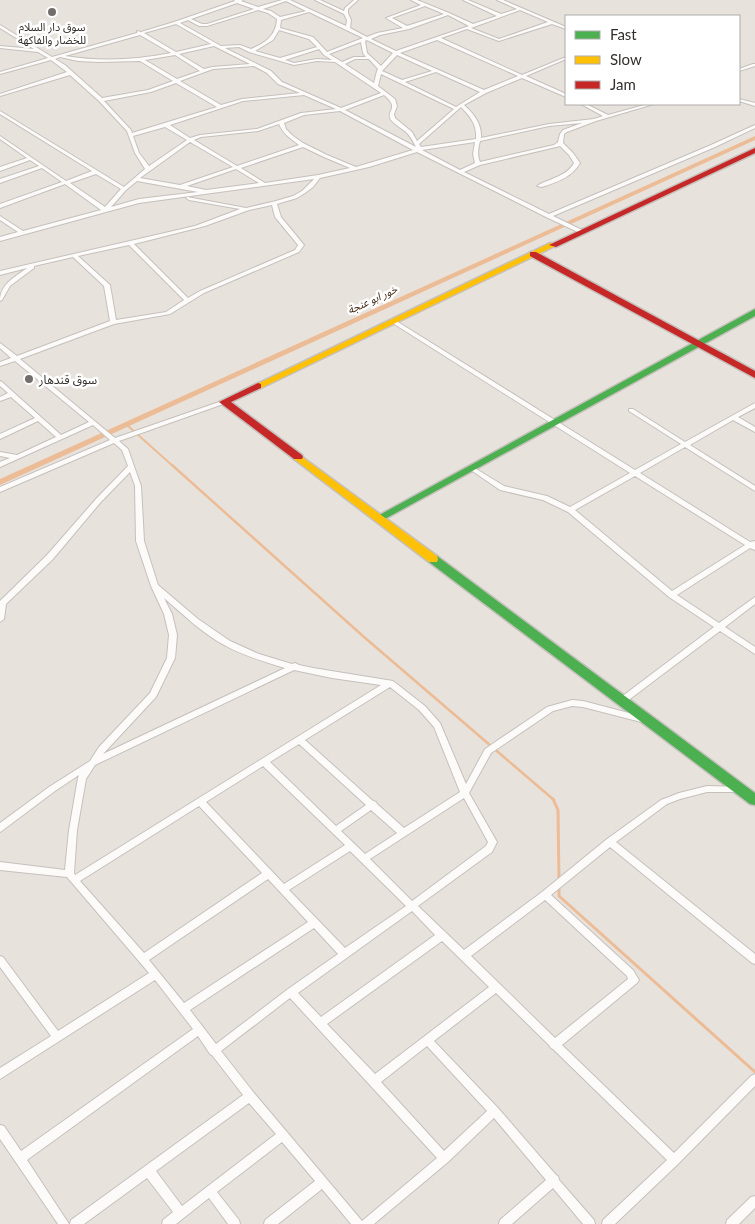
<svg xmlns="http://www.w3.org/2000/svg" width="755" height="1224" font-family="Lato,'Noto Sans Arabic',sans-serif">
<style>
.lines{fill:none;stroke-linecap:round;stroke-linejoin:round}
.stream-far2{stroke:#ecbc96;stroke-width:2}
.stream-far1{stroke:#ecbc96;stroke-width:2.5}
.stream{stroke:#ecbc96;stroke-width:3}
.canal{fill:#ecbc96;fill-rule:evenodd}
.street-casing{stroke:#c5c0bc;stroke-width:2}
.fast-casing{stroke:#c5c0bc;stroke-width:3}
.slow-casing{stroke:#c5c0bc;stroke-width:3}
.jam-casing{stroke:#c5c0bc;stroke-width:3}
.street{fill:#fcfbfa;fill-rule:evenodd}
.fast{fill:#4caf50;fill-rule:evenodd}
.slow{fill:#ffc107;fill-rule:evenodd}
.jam{fill:#c62828;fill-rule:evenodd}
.poi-dot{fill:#736e6b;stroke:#fff;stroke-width:2}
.labels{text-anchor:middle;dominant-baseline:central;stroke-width:5;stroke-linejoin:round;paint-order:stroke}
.far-poi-label{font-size:11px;fill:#34302d;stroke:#fff}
.far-water-label{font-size:11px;font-style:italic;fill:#462b15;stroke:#fff}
.poi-label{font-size:12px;fill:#34302d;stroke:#fff;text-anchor:start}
</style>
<rect width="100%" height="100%" fill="#e8e2dd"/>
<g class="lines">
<path class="stream-far2" d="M127 425 174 467"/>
<path class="stream-far1" d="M172 465 364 637 554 800"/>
<path class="stream" d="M553 799 558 810 559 881
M559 886V896L755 1072"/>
<path class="canal" d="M755 136V140L0 485V479Z"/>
<g class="street-casing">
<path id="street" d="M234 0H243L241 1 258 7 282 0H290L346 26 347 20 344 14 315 0H320L344 11 345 8 354 0H358L348 9V13L351 20 350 28 367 37 377 33 403 28 386 18 421 5 411 0H417L449 13 473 24 497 16 463 0H468L501 14 517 9 497 0H503L566 27V29L552 24 499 41 467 29 441 38 522 75 566 57V59L526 76 566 94V97L522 78 486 93 464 105C474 114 482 124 481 138L549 124 594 119 603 116 581 104H586L608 115 648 104H654L596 121 567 132 564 134 563 143 573 153 580 163C571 178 557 182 542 187L537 186C550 178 566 177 574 163L569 155 560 146 556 147 480 165 464 172 549 214 711 145 755 125V128L715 147 553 216 582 230V232L580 233 546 217 417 152 369 167 320 178 313 187 305 193 297 198 277 204 281 217 304 245 299 252 204 293 170 314 114 324 20 359 115 438 222 401H226V403L119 441 128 449 141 486 144 541 158 585 198 619 230 641 259 654 292 664 295 663 299 665 313 668 393 681 425 706 440 723 466 784 485 749 547 707 572 700 583 701 648 718 649 720 648 722 645 723 583 707 572 706 553 711 491 753 469 793 497 842 492 852 418 906 464 950 542 892 607 839 661 800 679 793 707 786 743 787 744 789 743 791 740 792H707L680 799 667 804 616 842 755 954V964L752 963 610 847 551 895 633 970 639 980 637 983 562 1045 674 1153 751 1076 755 1074V1086L678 1164 615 1224H602L603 1220 667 1160 553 1049 551 1048 549 1045 496 993 434 1041 498 1108 556 1175 558 1176 559 1180 594 1220 595 1224H583L553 1188 512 1224H499L500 1220 546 1180 494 1118 448 1162 374 1224H351L322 1189 278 1224H264L265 1220 315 1181 282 1142 217 1192 239 1220 240 1224H228L209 1198 176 1224H162L163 1220 173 1212 147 1178 84 1224H70L71 1220 243 1095 212 1055 210 1054 198 1036 27 1160 69 1224H58L0 1139V1125L4 1126 21 1151 193 1029 155 980 0 1079V1068L51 1036 0 967V956L3 957 58 1031 149 973 67 877 0 870V862L65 870 69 830 78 778 79 775 55 791 3 830 0 832V823L49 787 90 761 99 747 150 693 167 658 169 635 164 614 151 586 136 541 135 486 130 472 100 503 53 559 6 604 4 619 0 622V601L47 555 96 499 128 466 122 450 114 443 0 492V487L110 440 93 425 0 467V462L10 458 0 456V452L17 455 56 437 38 421 0 439V434L35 418 11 397 0 401V397L8 393 0 386V381L2 382 61 435 89 422 15 361 0 366V362L11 358 0 348V343L17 356 110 321 104 286 73 257 34 266V268L10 286 2 300 0 301C0 284 15 277 27 268L0 275V271L195 226 240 209 189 200 186 198 187 197 246 208 276 201 293 196 302 191 314 179 139 203 0 241V237L18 232 0 220V216L23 231 101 210 65 184 0 208V204L62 182 42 168 0 183V179L39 166 30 160 0 171V167L27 158 0 139V136L66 181 92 171 0 114V111L124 187 145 169 135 153 127 131 99 101 70 75 0 96V94L67 72 51 60 0 74V72L48 58 38 52 0 48V46L34 49 0 28V25L52 57 137 33V31L141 32 174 22 235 1ZM286 1 306 11 280 17 271 11 263 9ZM237 3 254 9 207 24H202L191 19ZM425 6 444 14 407 26 392 18ZM258 10 268 13 277 19C276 36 265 43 251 49L240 45 221 46 180 23 188 20 199 26H207ZM520 10 548 22 499 39 471 28ZM309 12 363 38 327 52 313 37 280 28 281 20ZM448 15 469 26 396 51 371 39 380 35 409 29ZM176 24 211 44 176 52 144 33ZM279 30 309 39 317 47 280 58 255 51 273 40ZM140 35 171 53C136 60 101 62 65 56ZM367 40 393 53 381 66 367 53 365 41ZM437 40 518 76 484 90 400 53ZM361 42 363 53 366 57H354L342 62 329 54ZM214 46 250 64 212 67 204 69 179 54ZM239 47 249 52 294 65 317 61 335 62 381 93 341 108 282 82 271 71 225 48ZM319 49 324 55 332 60 317 59 294 63 285 60ZM175 55 200 71 177 79 145 60ZM397 55 432 71 402 80 382 71ZM60 57 78 61 98 62 140 61 173 81 148 90 102 98 65 65 55 59ZM355 59H369L378 69 377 71 374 83 345 64ZM254 66 267 73 278 84 300 93 242 99 221 105 180 81 213 69ZM436 72 480 92 456 107 405 82ZM381 74 454 109 417 141 412 132 395 118 394 114 397 106 395 99 378 86ZM176 83 217 107 132 133 131 130 104 101 151 92ZM304 95 336 109 301 113 257 129 200 135 190 138 170 125 243 101ZM384 95C401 109 385 110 391 120 395 125 403 129 407 133 411 137 414 143 416 147L345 110ZM461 107C471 117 477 125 476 139L421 147 419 144ZM340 111 413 150 356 167 327 155 303 143 293 136 286 129 284 123 304 115ZM582 123 563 130 560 134 558 142 554 145 480 162C477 155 478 149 480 141L549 126ZM279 124C283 134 291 139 299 145L237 166 194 140 201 137 258 131ZM165 127 187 140 149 166 139 153 133 136ZM190 142 233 167 180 185 140 178ZM475 142 473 154 475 163 460 170 422 150ZM303 147 324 157 350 168 318 175 265 183 241 168ZM236 169 259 183 206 190 187 186ZM96 174 121 189 105 207 70 183ZM137 181 198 192 139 199 111 207 126 190ZM272 205 275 217 298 245 295 250 200 291 188 298 134 244 205 226 249 210ZM129 245 184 300 166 312 116 320 110 285 78 256ZM164 598C184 615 203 634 226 646 244 656 265 662 285 668L103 754 156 697 175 658 177 635 172 614ZM294 670 332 678 381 685 75 875 74 873 77 830 86 779 95 765ZM390 687 419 710 434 727 460 792 404 828 377 804 376 802 373 801 305 740ZM299 744 366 805 336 826 270 762ZM263 766 345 845 284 884 206 802ZM464 798 488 842 486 846 412 901 370 859ZM199 806 262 873 144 953 80 881ZM371 810 397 833 365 854 341 831ZM350 851 406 906 345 948 289 890ZM268 879 308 922 184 1003 149 960ZM545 900 627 976 628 979 555 1038 471 956ZM412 911 435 935 321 1017 298 993ZM314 928 338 954 288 989 216 1044 190 1010ZM442 941 489 987 375 1074 327 1024ZM290 998 437 1158 362 1221 254 1093 221 1051ZM427 1046 487 1111 444 1151 381 1082ZM249 1103 276 1134 182 1206 156 1171Z
M753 64H755V66L739 71V69Z
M739 99 755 103V106L739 101Z
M393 319 635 470 681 444 629 411V409H633L685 442 755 403V408L738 417 755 427V432L733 420 690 445 755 486V491L685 447 640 473 750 542 755 541V550L750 548 677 595 719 623 755 597V604L725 627 755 647V654L720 631 626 702H620L619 700 620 698 714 627 669 597 568 512 543 500 500 490 468 468 469 467H473L504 486 547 496 570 507 630 473 391 322 390 321ZM635 476 745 545 672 591 575 510Z
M755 1196V1208L739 1224H726L727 1220 751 1197Z"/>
</g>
<g class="fast-casing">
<path id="fast" d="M755 309V316L383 520H375L374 518Z
M433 555 437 556 755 793V805L750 804 429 562 428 559Z"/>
</g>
<g class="slow-casing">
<path id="slow" d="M550 243 557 245 261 388H255L253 386Z
M298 454 437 556 438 559 437 562H429L294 459 293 457Z"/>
</g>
<g class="jam-casing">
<path id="jam" d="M755 148V153L556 247 549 245Z
M530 252H536L755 371V378L530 256Z
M258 383 261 384V388L231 402 302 455 303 457 302 459H294L219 402Z"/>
</g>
<use href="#street" class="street"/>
<use href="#fast" class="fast"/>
<use href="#slow" class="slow"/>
<use href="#jam" class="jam"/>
</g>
<g class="poi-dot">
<circle cx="52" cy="12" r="5"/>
<circle cx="29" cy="379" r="5"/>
</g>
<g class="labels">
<g class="far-poi-label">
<text x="52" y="26">سوق دار السلام<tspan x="52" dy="13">للخضار والفاكهة</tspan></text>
</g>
<g class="far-water-label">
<text transform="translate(372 299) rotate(-25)">خور ابو عنجة</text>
</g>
<g class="poi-label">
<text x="39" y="379">سوق قندهار</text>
</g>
</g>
<rect x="565" y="15" width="175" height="90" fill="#ffffff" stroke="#aeacab"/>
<rect x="575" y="31" width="25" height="8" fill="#4caf50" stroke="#aeacab"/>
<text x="610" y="40" font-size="15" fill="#34302d">Fast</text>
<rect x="575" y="56" width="25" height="8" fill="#ffc107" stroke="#aeacab"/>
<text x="610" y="65" font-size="15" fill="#34302d">Slow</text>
<rect x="575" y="81" width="25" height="8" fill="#c62828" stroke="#aeacab"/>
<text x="610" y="90" font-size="15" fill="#34302d">Jam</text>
</svg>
